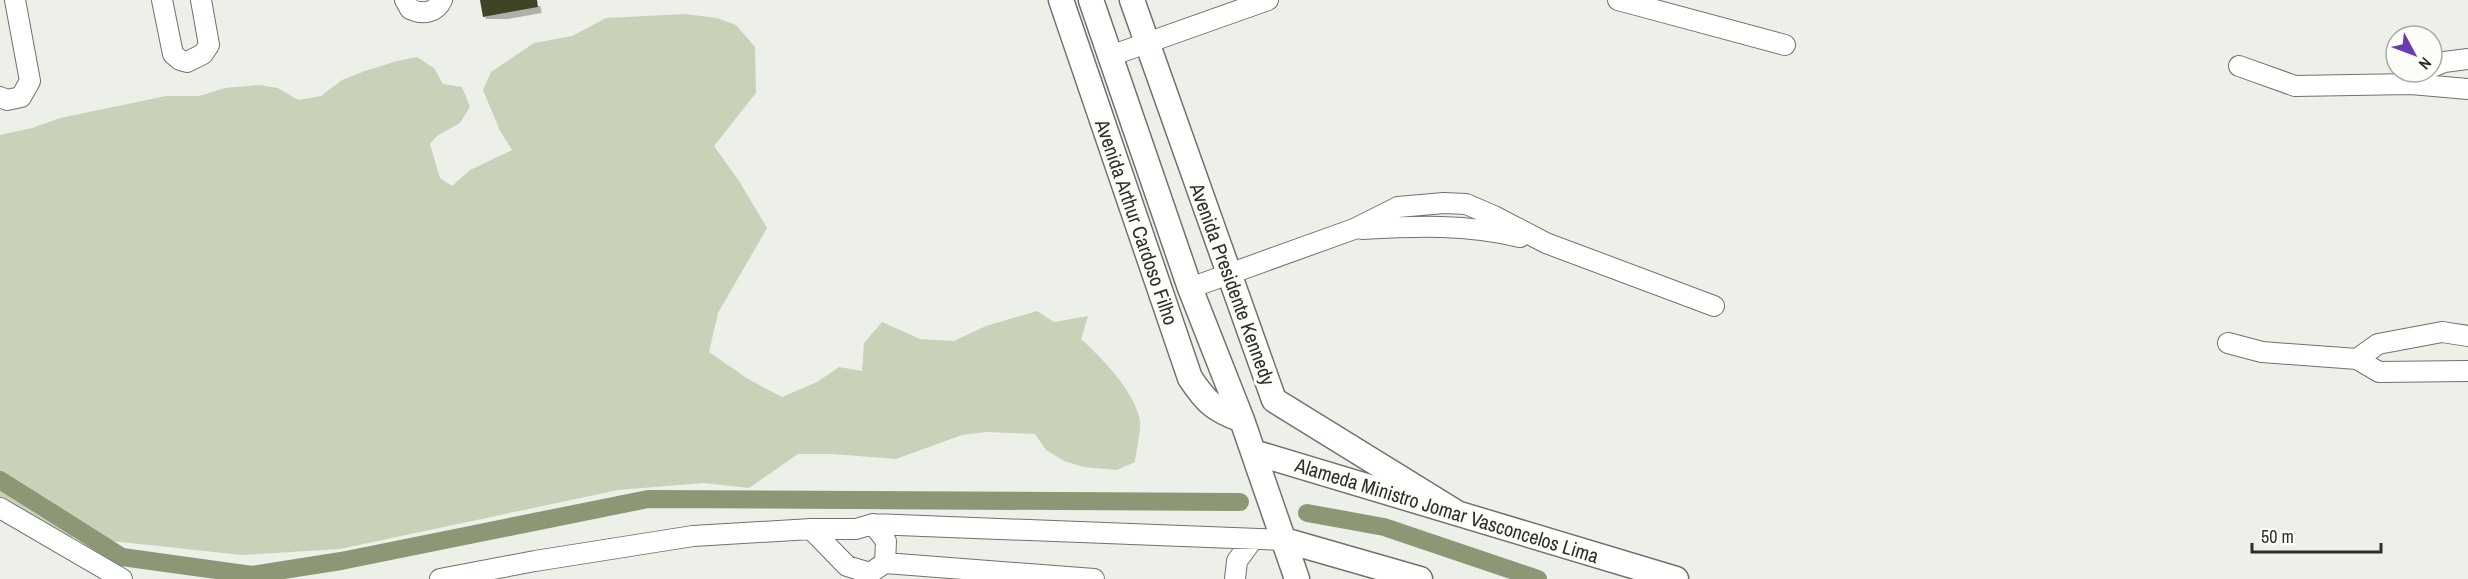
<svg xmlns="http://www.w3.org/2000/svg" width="2468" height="579" font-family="'Archivo Narrow',sans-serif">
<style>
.green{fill:#c9d2b8}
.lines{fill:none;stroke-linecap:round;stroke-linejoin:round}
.canal{stroke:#8c9776;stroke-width:18}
.building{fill:#3c4528;filter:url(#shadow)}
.minor-casing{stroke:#70726c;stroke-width:22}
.major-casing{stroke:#70726c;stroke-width:27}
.minor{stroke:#fff;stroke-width:20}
.major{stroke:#fff;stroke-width:24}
.labels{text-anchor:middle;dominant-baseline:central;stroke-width:6;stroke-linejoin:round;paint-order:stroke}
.street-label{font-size:20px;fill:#2e2f2c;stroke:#fbfdf6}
</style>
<defs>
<filter id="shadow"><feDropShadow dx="3.5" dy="6" stdDeviation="0" flood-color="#0004"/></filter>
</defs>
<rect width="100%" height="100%" fill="#edf0e9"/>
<path class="green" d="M685 14 717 18 736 25 755 47 756 93 714 146 739 181 767 228 718 313 709 352 748 379 782 397 817 382 839 367 862 371 864 343 882 322 920 339 954 341 986 326 1037 311 1054 322 1088 316 1081 339C1101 357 1136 393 1140 421 1141 433 1136 450 1135 462L1117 470 1084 467 1064 461 1046 450 1035 434 986 432 962 435 896 459 832 454H798L749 488 703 483 618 490 340 549 242 555 65 536 0 503V135L32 128 60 118 166 96H199L225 88 260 85 278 88 298 100 321 96 342 80 365 71 397 61 417 57 434 68 443 84 462 87 470 107 460 123 437 136 430 144 440 178 452 186 470 170 512 150 500 131 483 90 491 72 534 43 572 36 606 18Z"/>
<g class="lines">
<path class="canal" d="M0 480 122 557 252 575 341 561 648 499 1240 502
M1307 513 1384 527 1538 579"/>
</g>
<path class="building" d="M480 0H537L538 7 483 17Z"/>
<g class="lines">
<g class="minor-casing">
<path id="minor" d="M162 0 173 54 180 60 187 62 203 54 209 45 201 0
M405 0 410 9C423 15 436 13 442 0
M1618 0 1785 45
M1110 56 1268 0
M2239 66 2295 86 2411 84 2468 89
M2432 67 2444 62 2468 59
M0 97 7 100 21 97 30 81 15 0
M1362 229C1417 226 1466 224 1520 237
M1190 288 1354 229 1398 207 1444 203 1466 204 1494 216 1546 243 1714 306
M2228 343 2262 352 2357 359 2379 372 2468 371
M2357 359 2378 344 2442 332 2468 336
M0 508 122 579
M811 529 847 566 870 573 885 563 886 541 873 524
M885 563 1094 579
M440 579 535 561 693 536 811 529H856L873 524 1284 540
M1235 579 1237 561 1253 539"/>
</g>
<g class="major-casing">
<path id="major" d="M1061 0 1190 378C1206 402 1214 410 1242 420
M1091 0 1190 288 1242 420 1297 579
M1132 0 1274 400 1457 513
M1253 452 1676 579
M1284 540 1420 579"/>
</g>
<use href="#minor" class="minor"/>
<use href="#major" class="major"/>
</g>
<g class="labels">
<g class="street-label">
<text transform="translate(1137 222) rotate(71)">Avenida Arthur Cardoso Filho</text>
<text transform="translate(1233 284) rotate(70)">Avenida Presidente Kennedy</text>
<text transform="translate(1447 510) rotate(17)">Alameda Ministro Jomar Vasconcelos Lima</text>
</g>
</g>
<g transform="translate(2414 54) rotate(131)"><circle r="28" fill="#fbfdf6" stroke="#a9aba5" stroke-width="1.5"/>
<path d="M0-4.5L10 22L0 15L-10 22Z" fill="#6d3ab2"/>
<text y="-9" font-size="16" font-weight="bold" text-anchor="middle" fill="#2e2f2c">N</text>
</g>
<path d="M2252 543v9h129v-9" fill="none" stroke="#2e2f2c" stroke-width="3"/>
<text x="2261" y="543" font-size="18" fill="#2e2f2c" stroke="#fbfdf6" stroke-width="4.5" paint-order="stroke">50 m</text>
</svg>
